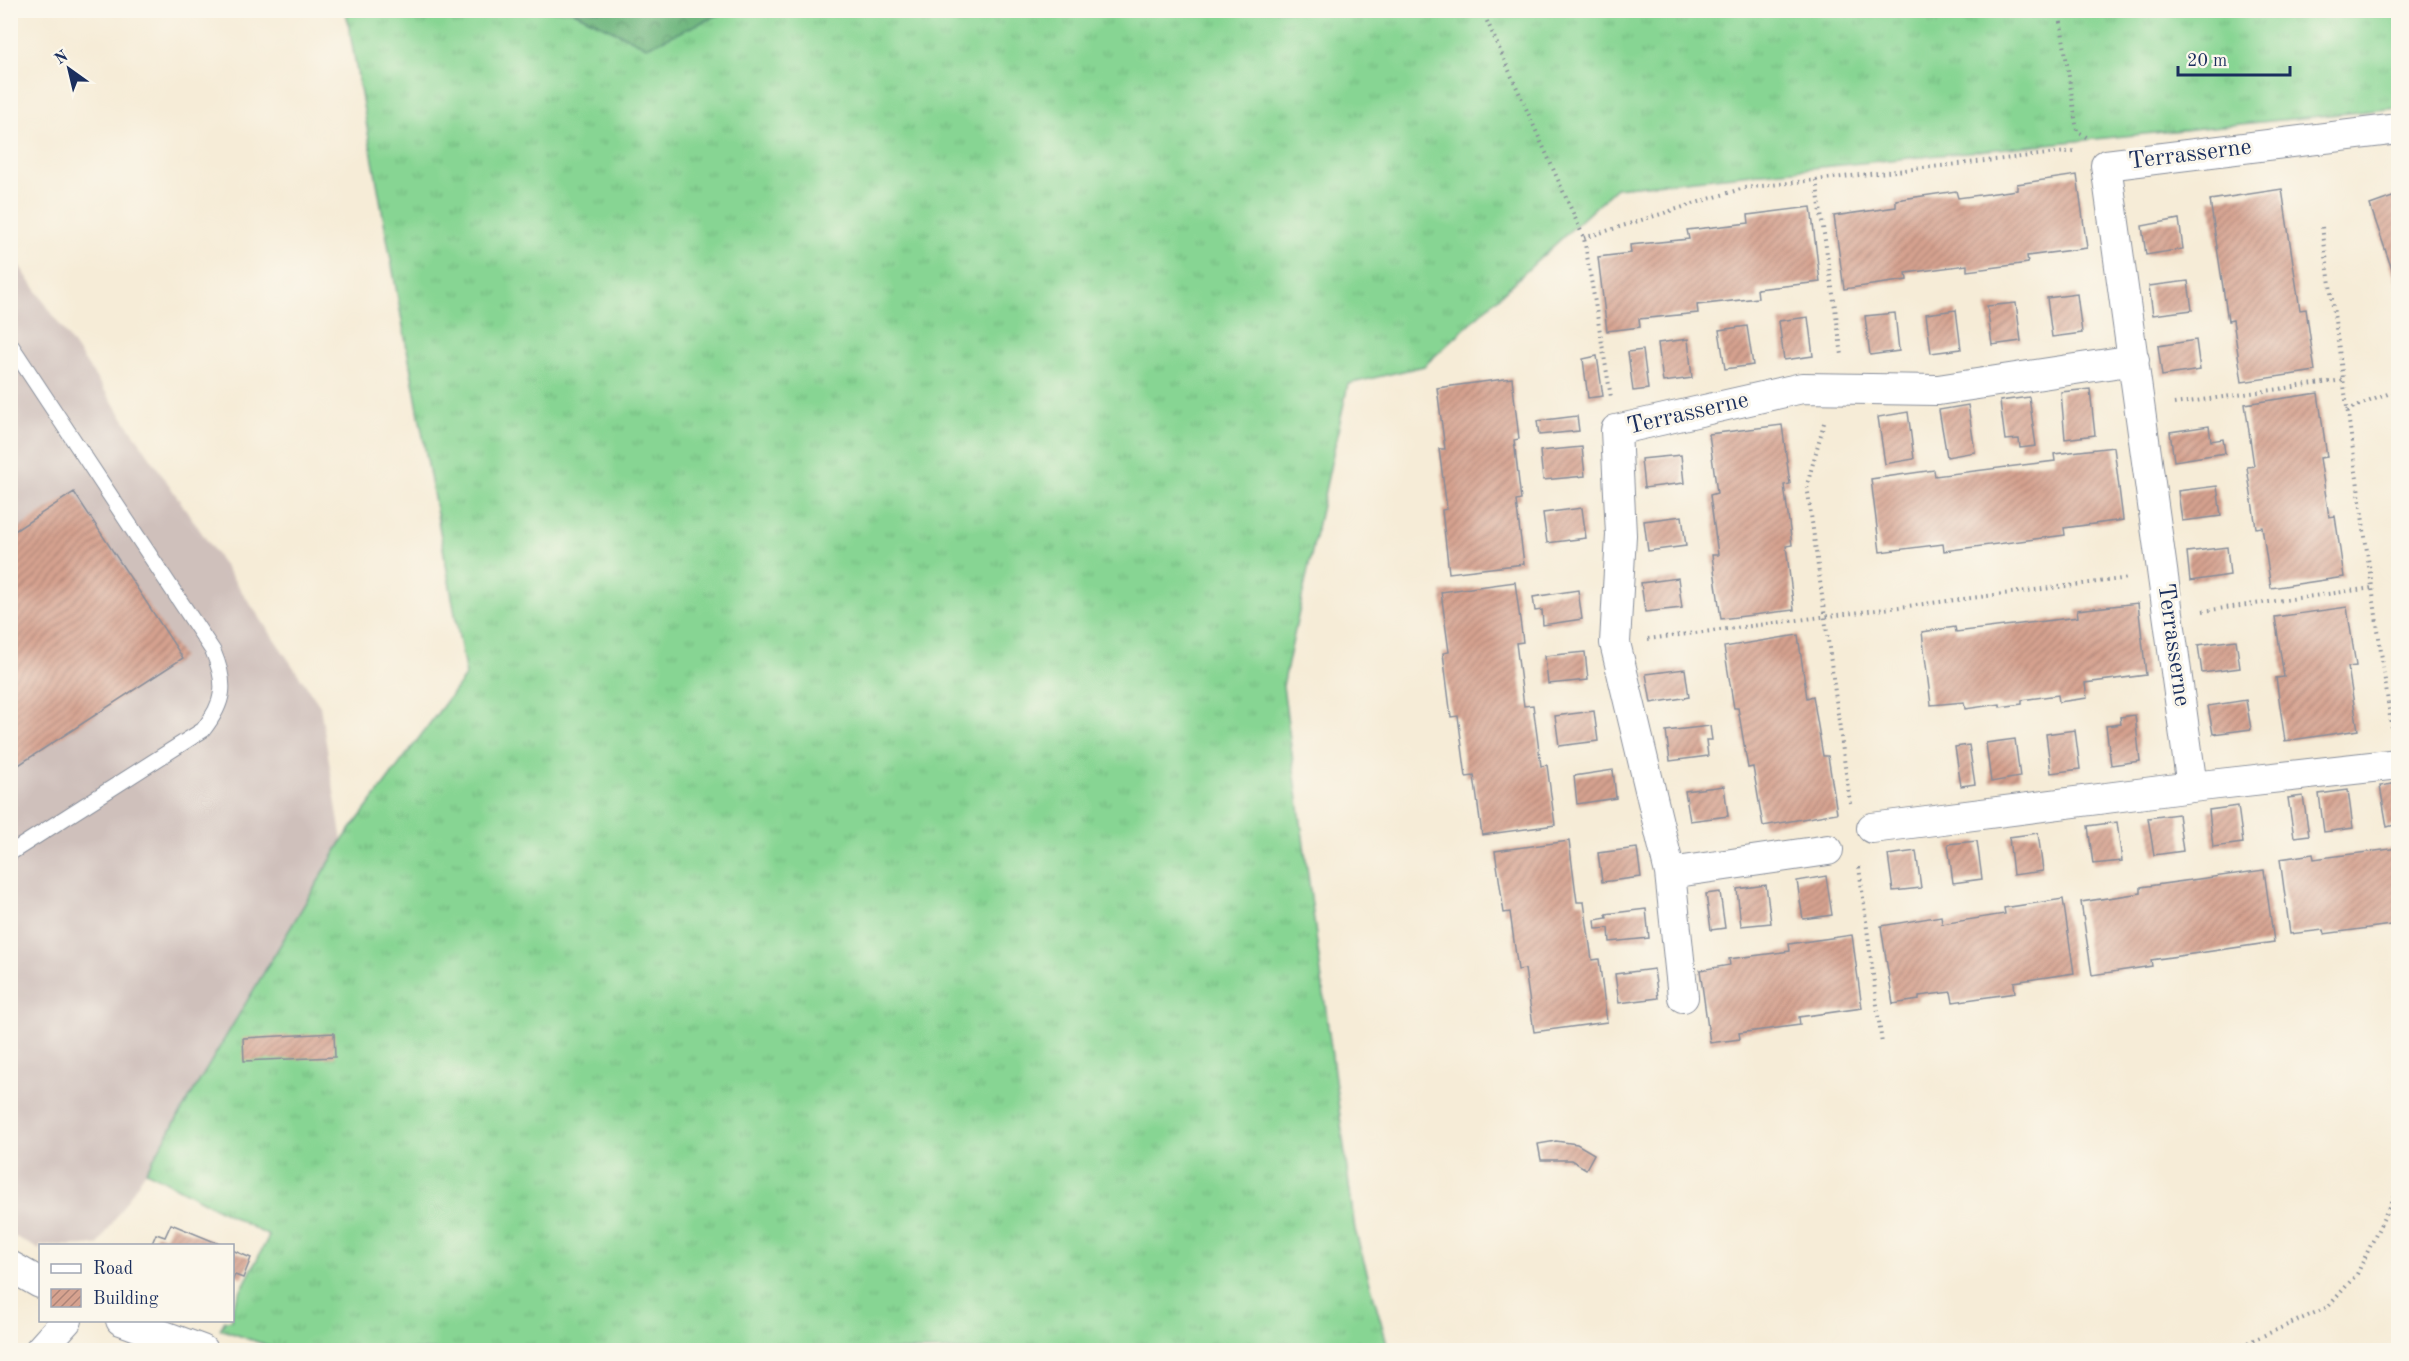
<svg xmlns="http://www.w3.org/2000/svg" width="2409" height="1361" font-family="'Old Standard TT',serif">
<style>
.industrial{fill:#cfc0bb}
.grass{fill:url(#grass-tufts);stroke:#518278;stroke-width:1.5}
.forest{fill:url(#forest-crowns);stroke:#44726e;stroke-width:1.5}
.building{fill:url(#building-hatch)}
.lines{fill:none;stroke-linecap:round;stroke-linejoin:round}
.service-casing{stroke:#888e9a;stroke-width:17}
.minor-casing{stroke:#888e9a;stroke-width:32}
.path{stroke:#888e9a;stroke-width:4;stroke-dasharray:1.5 4.5;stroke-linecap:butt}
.service{stroke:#fff;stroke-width:15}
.minor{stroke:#fff;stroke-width:30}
.labels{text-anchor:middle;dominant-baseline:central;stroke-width:6;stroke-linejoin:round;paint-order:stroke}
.street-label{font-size:24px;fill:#1b2f5e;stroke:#fbf7ec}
</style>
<defs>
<pattern id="grass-tufts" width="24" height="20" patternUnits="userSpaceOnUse" patternTransform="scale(1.5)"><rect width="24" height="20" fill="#87d593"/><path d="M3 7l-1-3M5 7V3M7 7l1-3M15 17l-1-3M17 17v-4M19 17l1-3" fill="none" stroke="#74b781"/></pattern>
<pattern id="forest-crowns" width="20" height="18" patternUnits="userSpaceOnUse" patternTransform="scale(1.5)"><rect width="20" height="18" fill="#6db67d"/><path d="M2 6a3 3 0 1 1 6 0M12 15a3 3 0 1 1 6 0" fill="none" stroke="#59946a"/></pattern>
<pattern id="building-hatch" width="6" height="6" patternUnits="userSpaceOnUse" patternTransform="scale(1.5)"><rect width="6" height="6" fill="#d6a28f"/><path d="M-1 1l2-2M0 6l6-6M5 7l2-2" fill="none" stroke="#ad8478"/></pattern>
</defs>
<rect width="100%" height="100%" fill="#fbf7ec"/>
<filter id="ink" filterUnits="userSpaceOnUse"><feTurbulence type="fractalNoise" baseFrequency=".0167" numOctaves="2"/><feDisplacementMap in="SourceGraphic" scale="12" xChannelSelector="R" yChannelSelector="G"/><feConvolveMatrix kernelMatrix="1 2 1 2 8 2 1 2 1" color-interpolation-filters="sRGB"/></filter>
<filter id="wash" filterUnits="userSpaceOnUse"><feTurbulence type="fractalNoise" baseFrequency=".008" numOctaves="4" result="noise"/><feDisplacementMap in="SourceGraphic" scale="24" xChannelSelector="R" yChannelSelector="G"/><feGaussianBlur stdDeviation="1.35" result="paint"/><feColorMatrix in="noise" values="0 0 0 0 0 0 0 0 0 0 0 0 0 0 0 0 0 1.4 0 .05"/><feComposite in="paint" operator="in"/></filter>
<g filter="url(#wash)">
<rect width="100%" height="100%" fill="#f6ecd7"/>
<path class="industrial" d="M10 252 320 706 342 841 146 1171 98 1245 40 1246V1250L10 1234Z"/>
<path class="grass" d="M727 10 2398 11V108L1616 188 1424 366 1348 384 1283 686 1355 1230 1389 1350H281L220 1329 225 1321 232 1320 233 1306 269 1236 146 1171 342 841 466 675 346 11H572L647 46Z"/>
<path class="forest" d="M572 11H727L647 47Z"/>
<g id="blocks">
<path class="building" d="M2077 175 2087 248 2027 256 2028 263 1967 271V265L1906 273 1907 280 1844 289 1834 216 1896 207V200L1956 191 1958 198 2017 190V184Z
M2282 189 2300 310 2306 309 2315 371 2242 382 2233 320 2228 321 2210 200Z
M2398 195V287L2370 205Z
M1811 207 1820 282 1757 289 1758 298 1697 305 1698 313 1639 319 1640 327 1607 331 1598 257 1631 253 1630 245 1689 239 1687 230 1749 223 1748 215Z
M2179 219 2183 249 2146 255 2142 226Z
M2188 281 2192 310 2153 315 2149 286Z
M2077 294 2082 333 2052 337 2047 298Z
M2016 303 2021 341 1992 345 1987 306Z
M1956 310 1961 349 1931 353 1926 314Z
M1895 313 1899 351 1870 355 1865 316Z
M1808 317 1813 356 1784 360 1779 321Z
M1747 326 1753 365 1725 369 1719 330Z
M1688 339 1692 378 1663 382 1658 343Z
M2196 340 2200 370 2162 376 2158 346Z
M1643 350 1648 389 1633 391 1628 352Z
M1597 356 1603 396 1588 398 1583 359Z
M1512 378 1519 439 1514 440 1521 500 1516 501 1524 564 1449 573 1442 510 1447 509 1439 449H1445L1437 388Z
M2090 389 2095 435 2065 439 2061 392Z
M2318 393 2327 457 2320 458 2329 517 2335 516 2344 577 2271 588 2262 527 2256 528 2247 467 2254 466 2245 404Z
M2029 397 2036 446 2020 448 2019 439 2005 440 2000 401Z
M1968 405 1975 452 1947 457 1939 410Z
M1908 412 1914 459 1885 464 1878 417Z
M1577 416 1579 431 1539 435 1537 421Z
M1782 425 1790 484 1784 485 1792 545 1786 546 1794 610 1721 619 1712 555H1718L1710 495 1717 493 1709 434Z
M2209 426 2211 441 2223 439 2225 453 2174 461 2170 432Z
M1582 447 1585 476 1543 480 1540 451Z
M2114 447 2123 520 2064 528 2065 535 1944 551 1943 544 1880 552 1871 479 1934 470 1935 476 2055 461 2054 454Z
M1681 455 1684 483 1644 488 1641 459Z
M2217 486 2221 516 2182 521 2178 491Z
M74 492 183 658 14 768 10 763V534Z
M1582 508 1586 538 1547 543 1543 513Z
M1682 516 1686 546 1648 551 1644 521Z
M2227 547 2230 575 2190 581 2187 552Z
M1678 578 1682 608 1645 612 1641 583Z
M1515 582 1523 642 1516 643 1524 706 1533 705 1541 766 1547 765 1555 825 1482 835 1474 776 1466 777 1458 716 1451 717 1443 653 1449 652 1441 592Z
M1578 590 1582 619 1543 625 1542 610 1535 611 1533 597Z
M2138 603 2146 675 2085 683 2087 698 2059 702 2058 695 2022 700V704L2000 707V704L1965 709 1964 702 1931 705 1922 632 1955 627 1956 632 2078 617 2077 610Z
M2347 607 2356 666 2348 667 2358 730 2285 741 2276 678 2284 677 2275 617Z
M1798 635 1807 698 1813 696 1823 756H1828L1837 813 1763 826 1753 767 1748 768 1738 708H1734L1724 647Z
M2236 640 2240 668 2202 673 2198 645Z
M1585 652 1588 680 1548 684 1545 656Z
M1685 669 1689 697 1651 703 1646 674Z
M2246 700 2251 729 2213 734 2208 706Z
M1594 711 1598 741 1559 746 1555 716Z
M2135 715 2140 761 2111 765 2106 726 2121 724 2120 717Z
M1710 726 1712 740H1706L1708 756 1670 761 1666 731Z
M2075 730 2080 769 2051 773 2046 734Z
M2015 739 2020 777 1991 782 1986 743Z
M1969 745 1975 784 1961 786 1955 747Z
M1613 770 1616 798 1577 804 1574 776Z
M2398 783V824L2387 827 2380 786Z
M1724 786 1728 816 1690 821 1685 791Z
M2348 790 2353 828 2324 832 2319 794Z
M2303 796 2309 835 2294 837 2288 798Z
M2238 806 2243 843 2213 847 2209 810Z
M2178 814 2183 851 2154 855 2148 818Z
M2117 822 2122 861 2093 864 2088 826Z
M2038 833 2043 871 2013 875 2009 837Z
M1569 841 1577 902H1584L1592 960 1599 959 1607 1022 1534 1032 1525 969 1518 970 1510 912 1504 913 1495 851Z
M1977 841 1982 879 1953 883 1948 844Z
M1637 848 1641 877 1602 882 1598 853Z
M2398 848V924L2324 934 2323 930 2290 934 2280 859 2313 854 2314 859Z
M1916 851 1921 888 1893 891 1888 855Z
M2264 870 2274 942 2151 960 2152 966 2092 975 2081 902 2141 893V887Z
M1826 876 1832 915 1803 919 1797 881Z
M1766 885 1771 923 1741 926 1737 889Z
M1720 892 1725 928 1711 930 1706 894Z
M2063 899 2074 973 2014 982 2015 993 1953 1002 1951 992 1919 996V1000L1893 1004 1881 926 1941 916 1942 924 2005 914 2004 908Z
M1646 909 1649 938 1610 942 1609 928 1596 929 1595 920 1607 918 1606 914Z
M1852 935 1862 1008 1799 1017 1800 1025 1739 1033 1740 1039 1710 1043 1700 970 1730 965 1729 959 1790 951 1789 944Z
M1654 969 1658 998 1619 1003 1615 974Z
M334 1033 335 1057 244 1061 243 1038Z
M1556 1141 1577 1144 1594 1154 1586 1169 1571 1160H1541L1538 1144Z
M171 1224 222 1245V1246H151L156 1234 165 1237Z
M232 1250 251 1258 243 1278 235 1275 232 1281Z"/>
</g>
</g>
<g filter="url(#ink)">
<use href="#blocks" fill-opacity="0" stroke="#888e9a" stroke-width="1.5"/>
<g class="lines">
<g class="service-casing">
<path id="service" d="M10 344 213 651C227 684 225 702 203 730L10 853"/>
</g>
<g class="minor-casing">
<path id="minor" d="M2192 787 2106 165 2398 129
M1872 828 2192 787 2398 764
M1670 873 1828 850
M1683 997 1670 873 1615 643 1621 535 1616 430 1802 388 1938 390 2134 360
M10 1266 40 1283
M121 1320 202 1350
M40 1350 67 1320"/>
</g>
<path class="path" d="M1482 10 1584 238 1611 397
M2059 10 2077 131 2088 138
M1816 180 1842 355
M2322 227 2392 731
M1584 238 1744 188 2075 151
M2174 404 2343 380
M2347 410 2398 390
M1824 423 1807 485 1850 803
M2203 611 2372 588
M1648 639 2129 578
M1859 867 1882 1044
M2231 1350 2328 1307 2357 1274 2398 1188"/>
<use href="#service" class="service"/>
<use href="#minor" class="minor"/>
</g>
</g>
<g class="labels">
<g class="street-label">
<text transform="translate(2190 155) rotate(-7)">Terrasserne</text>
<text transform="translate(1688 414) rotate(-13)">Terrasserne</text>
<text transform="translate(2173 645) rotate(82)">Terrasserne</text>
</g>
</g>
<rect width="2409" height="1361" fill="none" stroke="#fbf7ec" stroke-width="36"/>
<rect x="39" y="1244" width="195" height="78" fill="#fbf7ec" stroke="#a1a7b3" stroke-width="1.5"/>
<rect x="51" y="1264" width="30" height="9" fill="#ffffff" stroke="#a1a7b3" stroke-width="1.5"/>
<text x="93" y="1274" font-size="18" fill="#1b2f5e">Road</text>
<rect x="51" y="1289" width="30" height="18" fill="url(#building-hatch)" stroke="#a1a7b3" stroke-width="1.5"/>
<text x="93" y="1304" font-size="18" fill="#1b2f5e">Building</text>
<g transform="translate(69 69) rotate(326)" stroke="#fbf7ec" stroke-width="4.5" paint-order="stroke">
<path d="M0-4.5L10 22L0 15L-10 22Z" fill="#1b2f5e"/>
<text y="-9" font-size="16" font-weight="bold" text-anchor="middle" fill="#1b2f5e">N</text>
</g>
<path d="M2178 66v9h112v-9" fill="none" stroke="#1b2f5e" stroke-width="3"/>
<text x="2187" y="66" font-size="18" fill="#1b2f5e" stroke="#fbf7ec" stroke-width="4.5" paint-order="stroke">20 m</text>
</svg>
